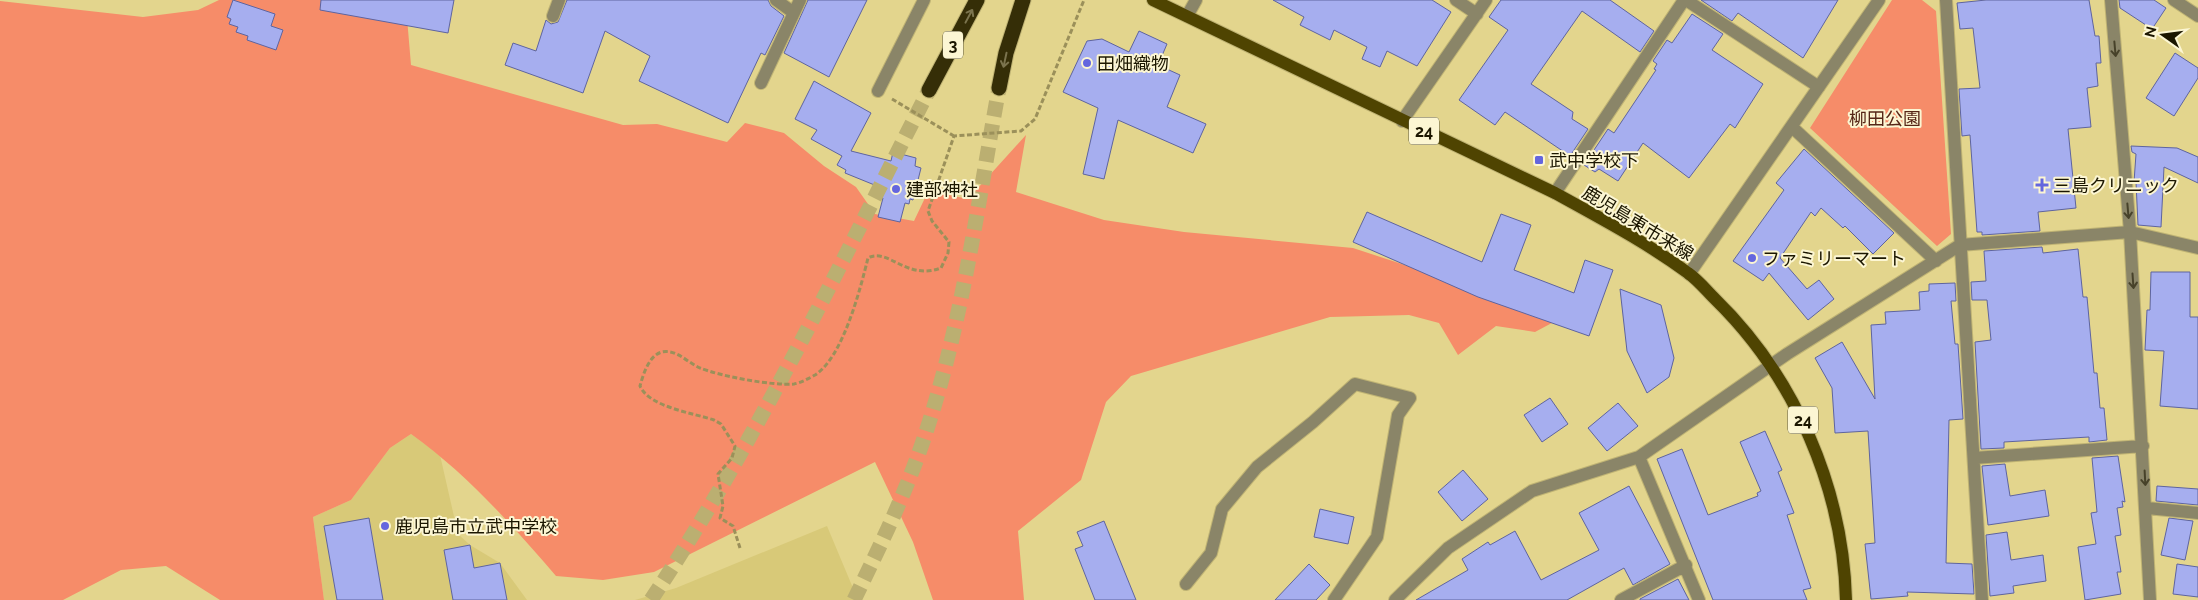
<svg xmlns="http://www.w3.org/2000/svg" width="2198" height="600" font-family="Raleway,'Noto Sans JP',sans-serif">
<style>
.built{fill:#d8c978}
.green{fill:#f68c69}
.building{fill:#a6aeef;stroke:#5e649f}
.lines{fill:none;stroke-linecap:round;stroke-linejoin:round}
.highway-tunnel{stroke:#bbaf71;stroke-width:15;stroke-dasharray:15 8;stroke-linecap:butt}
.street-casing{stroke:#bfb374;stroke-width:14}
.primary-casing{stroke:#bfb374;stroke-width:14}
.highway-casing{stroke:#bfb374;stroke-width:17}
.path{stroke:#9b905a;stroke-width:3;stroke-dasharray:5 2.5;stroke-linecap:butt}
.street{stroke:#8a8568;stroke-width:12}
.primary{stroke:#4f4401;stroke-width:12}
.highway{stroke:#352e07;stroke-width:15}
.oneway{stroke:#7b744e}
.oneway2{stroke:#47422a}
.poi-dot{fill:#6466de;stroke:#fcf6d3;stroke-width:2}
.labels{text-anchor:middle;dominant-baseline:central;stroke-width:4;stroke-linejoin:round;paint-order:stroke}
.shield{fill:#fcf6d3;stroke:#5e593f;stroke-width:1}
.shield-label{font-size:16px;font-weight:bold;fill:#1b1600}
.poi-label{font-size:18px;fill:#1b1600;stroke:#fcf6d3;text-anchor:start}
.park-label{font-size:18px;fill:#562617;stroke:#fcf6d3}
.street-label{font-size:18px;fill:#1b1600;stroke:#fcf6d3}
</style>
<rect width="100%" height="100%" fill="#e3d58d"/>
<path class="built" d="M411 434 440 455 458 534 470 545 500 563 527 600H324L313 517 351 500 390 448Z
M827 526 858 600H635L676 588Z"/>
<path class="green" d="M219 0H341L407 18 411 65 623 125 657 124 727 142 745 123 784 133 824 166 856 187 875 214 914 221 933 181 949 195 968 199 1026 135 1016 192 1104 220 1184 232 1353 248 1563 317 1535 332 1496 326 1458 355 1439 323 1409 315 1330 317 1131 376 1106 402 1081 480 1018 531 1024 600H933L913 542 875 462 654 572 603 580 556 576C512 525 466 473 411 434L390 448 351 500 313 517 324 600H220L166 566 121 570 63 600H0V1L143 17 198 10Z
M1892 0H1922L1936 11 1951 234 1937 246 1810 128Z"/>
<path class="building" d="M233 0 275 14 271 26 283 30 276 50 247 40 248 36 236 32 238 27 229 24 231 19 227 17Z
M321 0H454L448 33 320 10Z
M567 0H768L771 6 784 16 765 55 761 53 728 123 639 81 650 56 605 31 583 93 505 65 513 43 536 51 546 20 551 24 558 22Z
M808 0H867L829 77 784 53Z
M1273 0H1432L1451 12 1417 66 1387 51 1380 67 1362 59 1367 47 1334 30 1330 40 1300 25 1304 17Z
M1501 0H1610L1654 31 1640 52 1582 11 1531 84 1573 112 1572 119 1588 129 1570 156 1505 112 1495 125 1459 100 1508 30 1489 17Z
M1701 0H1838L1803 58 1738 13 1732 21Z
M1986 0H2089L2095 36H2099L2101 63H2096L2098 86 2087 88 2091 127 2068 129 2076 208 2038 212 2040 231 1982 235V232H1977L1970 135 1962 136 1959 89 1980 88 1973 28 1960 29 1957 3Z
M2119 0H2154L2166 8 2152 29 2120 8Z
M1692 14 1723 34 1712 50 1763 84 1735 128 1730 124 1689 178 1643 143 1618 181 1599 169 1595 172 1584 165 1608 129 1614 133 1656 70 1654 69 1657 64 1653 61 1667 40 1672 43Z
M1139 31 1167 44 1158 65 1180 75 1167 107 1206 124 1193 153 1118 120 1104 179 1083 174 1098 108 1063 92 1087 41 1102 39 1129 52Z
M2175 53 2198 68V78L2174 116 2146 98Z
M814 81 871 113 851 151 891 161 893 152 916 158 915 166 921 168 913 200 910 199 909 204 905 203 900 222 878 217 883 198 879 197 881 192 876 191 877 186 845 173 846 170 837 165 842 156 811 139 817 130 795 119Z
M2131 146 2177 148 2198 157V183L2164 167 2161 227 2138 225 2136 182H2134L2136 154 2132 152Z
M1804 149 1894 233 1873 254 1845 226 1843 228 1821 208 1815 216 1811 212 1780 258 1807 289 1819 280 1834 299 1808 320 1769 273 1763 281 1733 261 1784 190 1776 183Z
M1367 212 1482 262 1501 214 1531 225 1514 270 1574 293 1585 260 1613 270 1589 336 1478 297 1353 242Z
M2042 247 2043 253 2078 249 2083 297H2087L2094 373H2097L2100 408H2104L2107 440 2089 442V437L2004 442V448L1981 449 1975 342 1991 340 1987 300H1972L1971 282 1986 281 1984 251Z
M2151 272H2190V317H2198V409L2160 406 2164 351 2145 350 2147 310H2150Z
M1955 283 1956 301H1951L1955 344H1958L1963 419 1949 420 1946 563 1972 564 1974 594 1907 592 1908 596 1871 599 1865 544 1875 543 1868 431 1835 433 1832 388 1815 358 1842 342 1875 399 1871 325 1886 324 1885 312 1920 310 1919 292 1929 291V284Z
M1620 289 1661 305 1674 358 1669 377 1647 393 1627 351Z
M1550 398 1568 424 1542 442 1524 415Z
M1618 403 1638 426 1607 451 1588 428Z
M1765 431 1782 470 1778 472 1794 513 1787 515 1811 588 1803 590 1807 600H1713L1657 459 1682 449 1708 515 1758 496 1757 493 1761 491 1740 442Z
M2118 456 2125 502 2122 501 2123 507 2117 508 2121 535 2115 536 2121 572H2117L2121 594 2085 600 2078 547 2096 544 2091 513 2097 512 2092 458Z
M2005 464 2010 496 2045 490 2049 516 1988 525 1982 466Z
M1463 470 1488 499 1462 521 1438 492Z
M1629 486 1670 564 1633 585 1624 568 1567 600H1416L1468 570 1462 559 1488 542 1490 545 1515 531 1541 580 1599 550 1579 513Z
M2157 486 2198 489V505L2156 501Z
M1320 509 1354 517 1348 544 1314 537Z
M369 518 383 600H337L324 526Z
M2169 518 2193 521 2185 560 2161 555Z
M1104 521 1136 600H1095L1075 549 1083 546 1077 532Z
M2007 532 2011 560 2043 555 2046 581 2013 586 2014 593 1990 596 1986 535Z
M470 545 474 568 500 563 507 600H453L444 550Z
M1309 564 1330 585 1316 600H1275Z
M2177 564 2198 567V597L2173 594Z
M1678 579 1689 600H1640V599Z"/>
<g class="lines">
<path class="highway-tunnel" d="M651 600C758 439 841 262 929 90
M854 600C881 544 908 489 927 429 963 319 978 202 999 88"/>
<g class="street-casing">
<path id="street" d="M776 0 794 13
M1456 0 1477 14
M1686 0 1819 87
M1946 0 1982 600
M2111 0 2130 232 2150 600
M2174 0 2198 16
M553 16 559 0
M1187 16 1196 0
M761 83 800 0
M878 91 924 0
M1402 121 1486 0
M1792 127 1936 261
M1555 193 1684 0
M1689 274 1879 0
M1639 457 1699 600
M1974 458 2143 446
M2147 508 2198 513
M1186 584 1211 553 1222 509 1257 467 1313 422 1355 384 1410 398 1398 415 1377 537 1334 600
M1395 600 1448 548 1532 491 1639 457 1787 354 1960 245 2130 232 2198 248
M1621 600 1686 565"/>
</g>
<g class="primary-casing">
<path id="primary" d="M1153 0 1555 193C1600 218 1646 242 1688 273 1698 280 1706 290 1715 299 1795 377 1843 488 1846 600"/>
</g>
<g class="highway-casing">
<path id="highway" d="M999 88 1006 53 1023 0
M929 90 977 0"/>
</g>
<path class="path" d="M892 99 954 136
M740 548 733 526 720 518 723 506 718 474 732 458 735 446 721 424 714 420C693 413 649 407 640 386 643 375 649 355 662 352 676 349 687 362 700 368 720 376 772 386 794 384 800 383 810 378 815 375 843 357 860 290 868 258 888 247 906 281 941 268L948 253 949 242 932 221 928 211 954 136 1021 131 1035 119 1084 0"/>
<use href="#street" class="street"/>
<use href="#primary" class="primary"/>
<use href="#highway" class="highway"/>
</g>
<defs><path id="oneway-shaft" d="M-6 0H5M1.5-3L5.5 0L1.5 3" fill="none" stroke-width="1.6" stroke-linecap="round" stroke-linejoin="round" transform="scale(1.25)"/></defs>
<g class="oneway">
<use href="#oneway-shaft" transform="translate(969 16) rotate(-62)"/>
<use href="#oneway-shaft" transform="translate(1005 60) rotate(102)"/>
</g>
<g class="oneway2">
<use href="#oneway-shaft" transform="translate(2115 49) rotate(85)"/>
<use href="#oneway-shaft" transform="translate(2128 211) rotate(85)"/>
<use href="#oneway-shaft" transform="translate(2133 281) rotate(86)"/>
<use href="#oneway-shaft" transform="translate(2145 478) rotate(87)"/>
</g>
<g class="poi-dot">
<circle cx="1087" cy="63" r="5"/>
<rect x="1534" y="155" width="10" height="10" rx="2.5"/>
<path d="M2039.5 177.5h5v5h5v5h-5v5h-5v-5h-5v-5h5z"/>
<circle cx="896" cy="189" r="5"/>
<circle cx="1752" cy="258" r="5"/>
<circle cx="385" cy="526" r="5"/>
</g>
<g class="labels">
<g class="shield">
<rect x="943" y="31.5" width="20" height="27" rx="4"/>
<rect x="1409" y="117.5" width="30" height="27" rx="4"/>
<rect x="1788" y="406.5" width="30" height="27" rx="4"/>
</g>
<g class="shield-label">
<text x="953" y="45">3</text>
<text x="1424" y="131">24</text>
<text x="1803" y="420">24</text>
</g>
<g class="poi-label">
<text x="1097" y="63">田畑織物</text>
<text x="1549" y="160">武中学校下</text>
<text x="2053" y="185">三島クリニック</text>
<text x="906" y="189">建部神社</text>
<text x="1762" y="258">ファミリーマート</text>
<text x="395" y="526">鹿児島市立武中学校</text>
</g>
<g class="park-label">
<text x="1885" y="118">柳田公園</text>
</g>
<g class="street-label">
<text transform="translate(1638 223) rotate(31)">鹿児島東市来線</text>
</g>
</g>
<g transform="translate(2163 35) rotate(284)" stroke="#fcf6d3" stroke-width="4" paint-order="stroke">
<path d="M0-4L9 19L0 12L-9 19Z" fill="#1b1600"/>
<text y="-8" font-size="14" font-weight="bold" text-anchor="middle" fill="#1b1600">N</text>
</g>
</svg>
